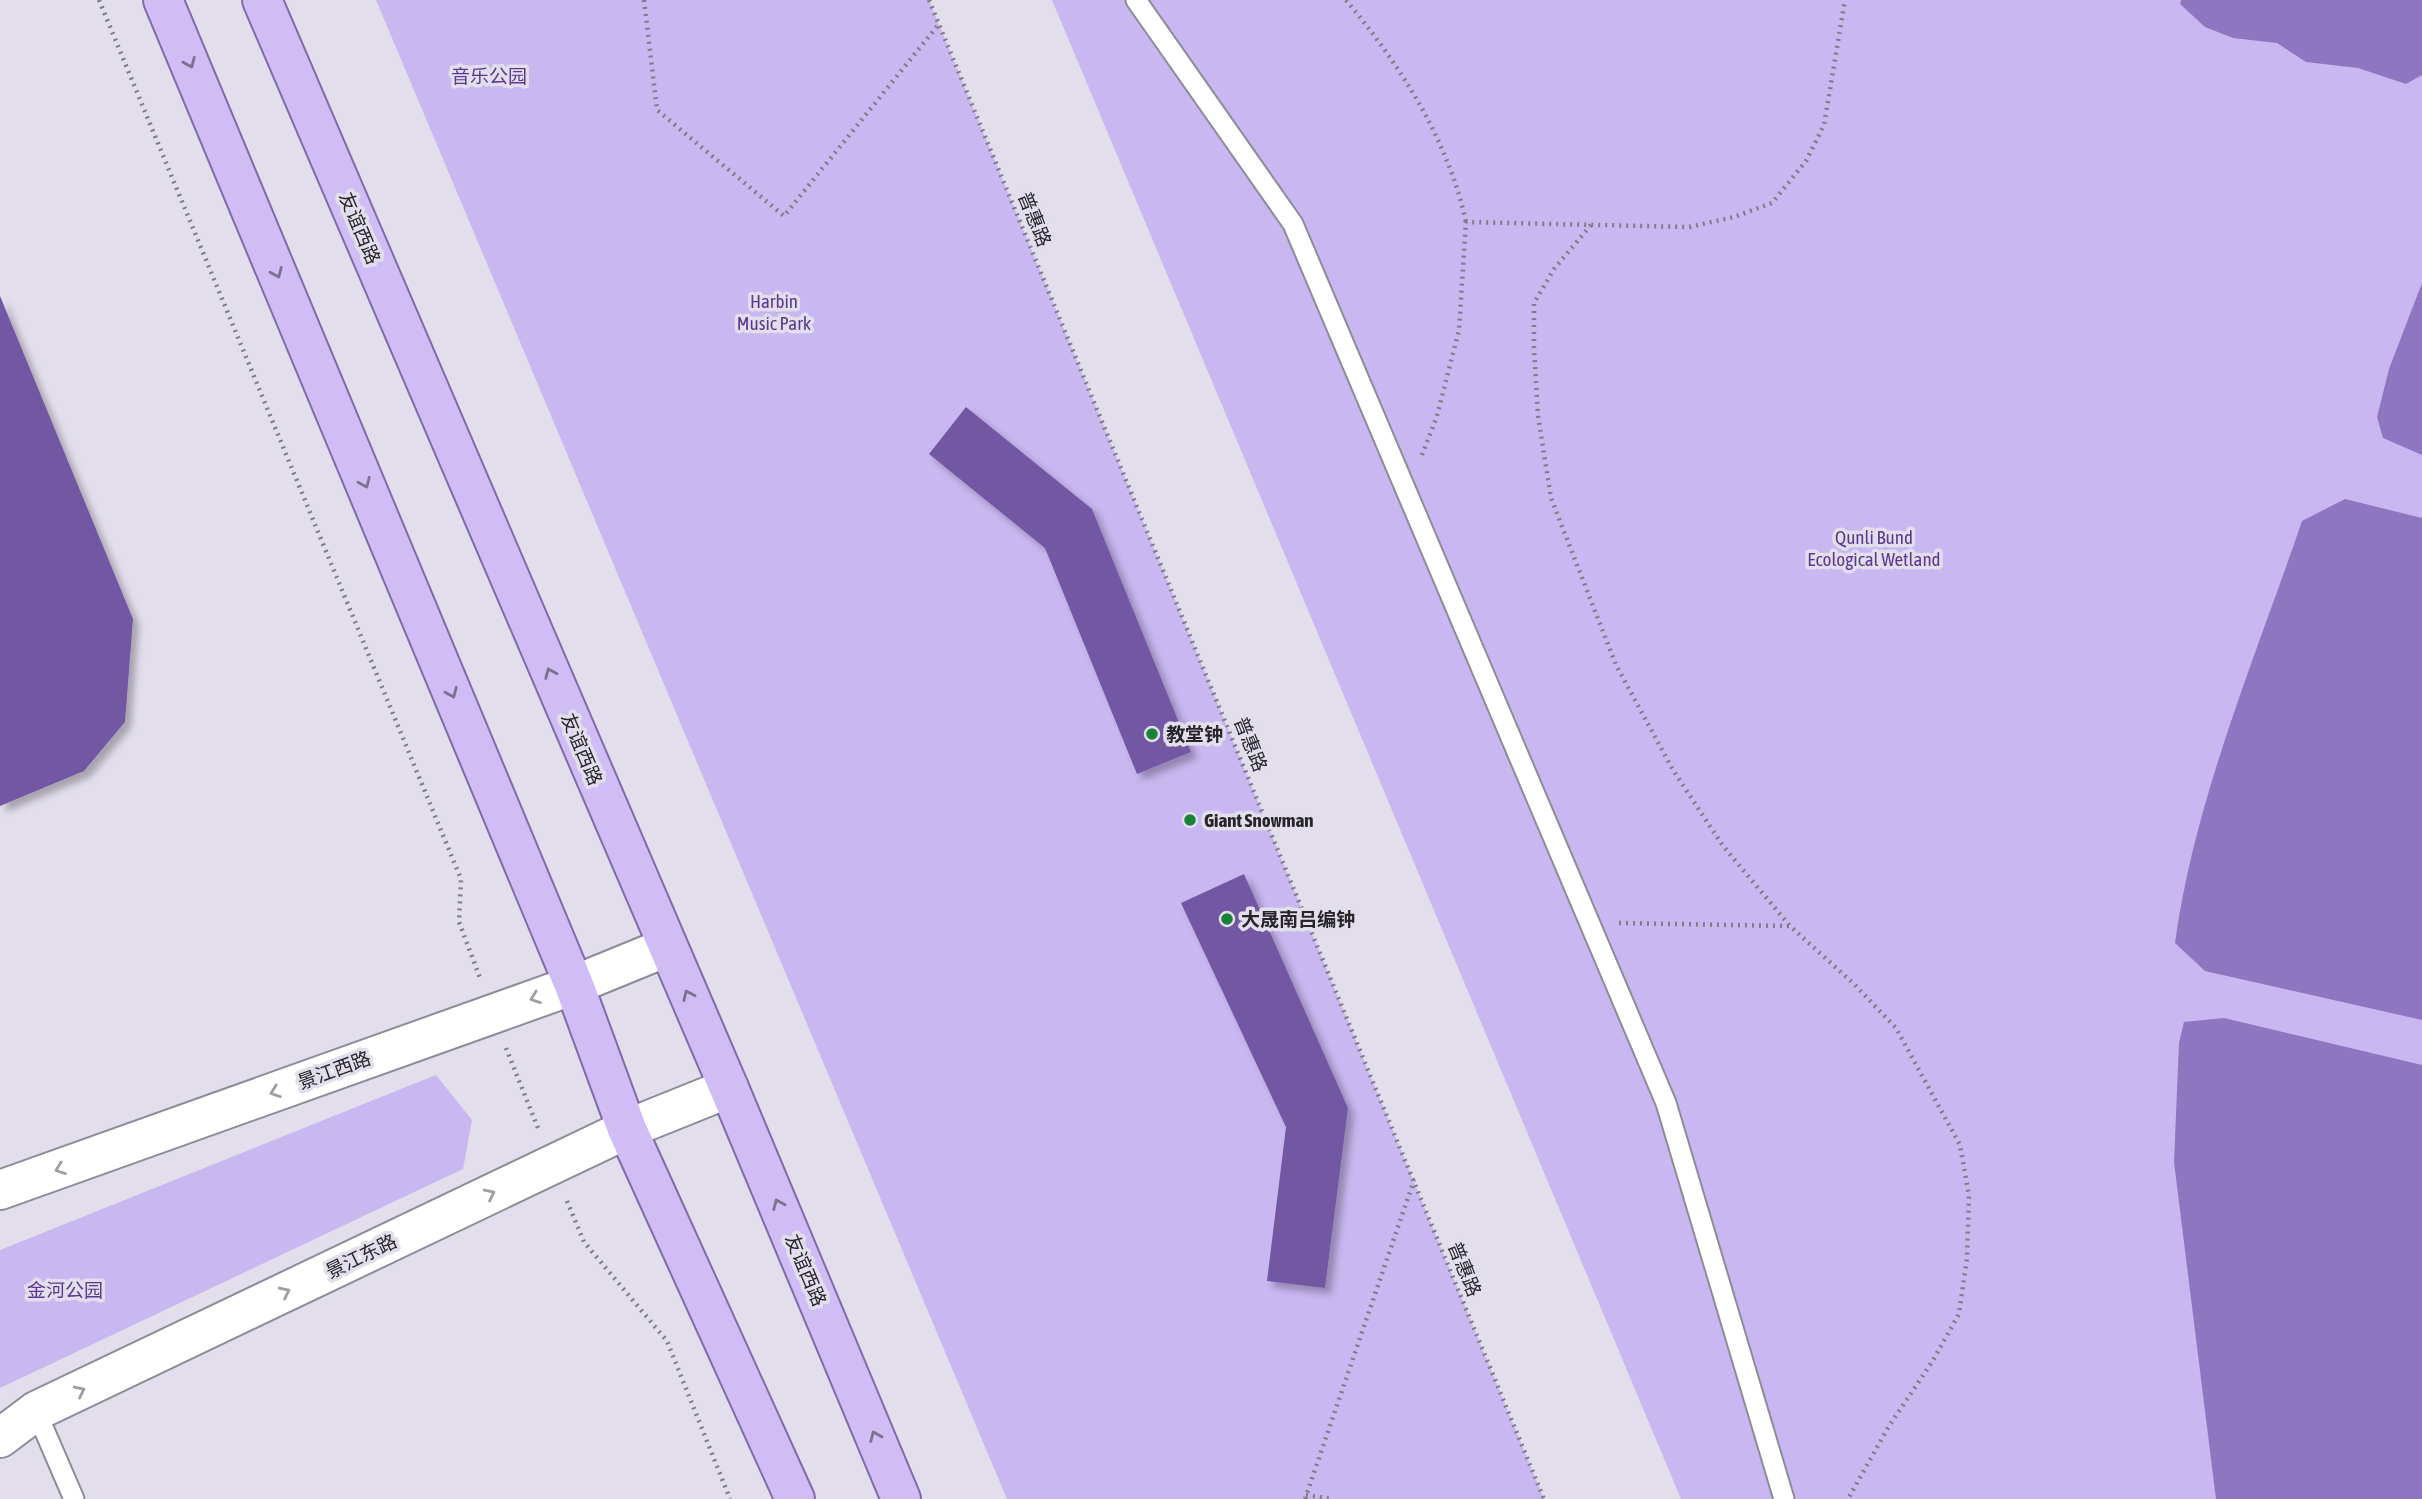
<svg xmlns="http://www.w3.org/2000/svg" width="2422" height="1499" font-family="'Asap Condensed','Noto Sans SC',sans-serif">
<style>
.green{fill:#c8b7f0}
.water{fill:#8e76c1}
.building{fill:#7259a2;filter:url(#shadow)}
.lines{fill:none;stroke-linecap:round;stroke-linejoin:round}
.lane-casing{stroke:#8e8b98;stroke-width:23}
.secondary-casing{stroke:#8e8b98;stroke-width:42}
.primary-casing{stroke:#806ba9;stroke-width:42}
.path{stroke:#7f7d86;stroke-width:4.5;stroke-dasharray:2 5;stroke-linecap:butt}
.lane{stroke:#fff;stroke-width:19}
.secondary{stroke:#fff;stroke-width:38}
.primary{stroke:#d0bdf5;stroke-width:38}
.oneway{stroke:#7c7190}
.oneway2{stroke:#9e9d9f}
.poi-dot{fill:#188237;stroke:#e2deec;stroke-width:2.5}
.labels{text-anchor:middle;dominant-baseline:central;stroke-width:7;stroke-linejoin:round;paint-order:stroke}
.park-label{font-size:19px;fill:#5b3892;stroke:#e2deec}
.street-label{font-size:19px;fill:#27252a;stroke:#e2deec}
.poi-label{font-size:19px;font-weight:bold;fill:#27252a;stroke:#e2deec;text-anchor:start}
</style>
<defs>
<filter id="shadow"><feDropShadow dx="6" dy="6" stdDeviation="3.5" flood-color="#0004"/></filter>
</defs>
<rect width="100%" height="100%" fill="#e2deec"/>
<path class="green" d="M376 0H929L1544 1499H1007Z
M1052 0H2422V1499H1681Z
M436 1075 472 1120 463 1169 0 1388V1250Z"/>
<path class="water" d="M2181 0H2422V75L2406 84 2358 68 2306 62 2277 43 2233 38 2205 27 2180 4Z
M2422 283V455L2383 438 2377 417 2389 369Z
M2345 499 2422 518V1020L2205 971 2175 943C2195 798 2255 659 2302 521Z
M2224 1018 2422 1065V1499H2216L2174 1162 2179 1043 2184 1022Z"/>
<path class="building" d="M0 296 133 619 125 722 84 771 0 806Z
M966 407 1092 509 1191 752 1137 774 1045 548 929 454Z
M1244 874 1348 1108 1325 1288 1267 1281 1286 1127 1181 903Z"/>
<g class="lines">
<g class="lane-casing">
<path id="lane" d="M1136 0 1293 224 1666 1103 1784 1499
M36 1411 74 1499"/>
</g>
<g class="secondary-casing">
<path id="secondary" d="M0 1190 574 985 667 947
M0 1438 36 1411 627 1129 729 1088"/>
</g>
<g class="primary-casing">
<path id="primary" d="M163 0 574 985 627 1129 795 1499
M262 0 729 1088 901 1499"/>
</g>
<path class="path" d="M99 0 461 879 459 922 480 978
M644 0 657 110 784 216 939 24
M929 0 1544 1499
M1346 0C1400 65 1448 139 1466 222
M1591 225 1554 269 1534 303V348L1538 416 1551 498 1616 665 1673 770 1723 846 1790 926 1854 984 1896 1028 1960 1145 1969 1196 1967 1258 1959 1314 1932 1362 1889 1426 1848 1499
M1422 455 1437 416 1459 330 1466 222 1689 227 1734 217 1772 203 1806 161 1824 125 1845 0
M1619 923 1789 926
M506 1048 538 1128
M567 1201 584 1242 667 1341 730 1499
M1306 1495 1332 1499
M1305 1499 1414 1180"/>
<use href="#lane" class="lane"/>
<use href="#secondary" class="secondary"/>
<use href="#primary" class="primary"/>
</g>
<defs><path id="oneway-chevron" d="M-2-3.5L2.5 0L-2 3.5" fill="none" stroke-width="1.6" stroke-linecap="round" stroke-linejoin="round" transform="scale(1.75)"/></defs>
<g class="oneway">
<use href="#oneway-chevron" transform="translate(190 63) rotate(67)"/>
<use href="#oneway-chevron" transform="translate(277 273) rotate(67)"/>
<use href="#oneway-chevron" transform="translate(365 483) rotate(67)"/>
<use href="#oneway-chevron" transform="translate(550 673) rotate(-113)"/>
<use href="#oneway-chevron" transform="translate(452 693) rotate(67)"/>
<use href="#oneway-chevron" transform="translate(688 995) rotate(-114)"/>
<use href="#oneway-chevron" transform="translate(778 1204) rotate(-113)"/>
<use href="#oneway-chevron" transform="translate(875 1436) rotate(-113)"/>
</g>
<g class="oneway2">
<use href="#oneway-chevron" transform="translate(535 998) rotate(160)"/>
<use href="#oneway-chevron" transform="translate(275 1092) rotate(160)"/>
<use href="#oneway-chevron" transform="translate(60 1169) rotate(160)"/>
<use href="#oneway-chevron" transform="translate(490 1194) rotate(-26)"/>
<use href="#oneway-chevron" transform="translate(285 1292) rotate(-26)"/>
<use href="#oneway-chevron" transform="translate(80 1391) rotate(-26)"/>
</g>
<g class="poi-dot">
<circle cx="1152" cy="734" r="7"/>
<circle cx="1190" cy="820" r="7"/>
<circle cx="1227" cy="919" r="7"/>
</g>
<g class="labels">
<g class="park-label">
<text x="489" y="76">音乐公园</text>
<text x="774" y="301">Harbin<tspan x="774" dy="22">Music Park</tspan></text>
<text x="1874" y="537">Qunli Bund<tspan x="1874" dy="22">Ecological Wetland</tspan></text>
<text x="65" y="1290">金河公园</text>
</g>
<g class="street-label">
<text transform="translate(1035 219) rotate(68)">普惠路</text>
<text transform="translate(360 228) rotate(67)">友谊西路</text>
<text transform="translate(1251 744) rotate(68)">普惠路</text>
<text transform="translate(582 749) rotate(67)">友谊西路</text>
<text transform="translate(334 1070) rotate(-20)">景江西路</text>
<text transform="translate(361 1256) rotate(-26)">景江东路</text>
<text transform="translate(1465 1269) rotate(68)">普惠路</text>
<text transform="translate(806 1270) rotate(67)">友谊西路</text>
</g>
<g class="poi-label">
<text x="1166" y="734">教堂钟</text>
<text x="1204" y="820">Giant Snowman</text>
<text x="1241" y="919">大晟南吕编钟</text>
</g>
</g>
</svg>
